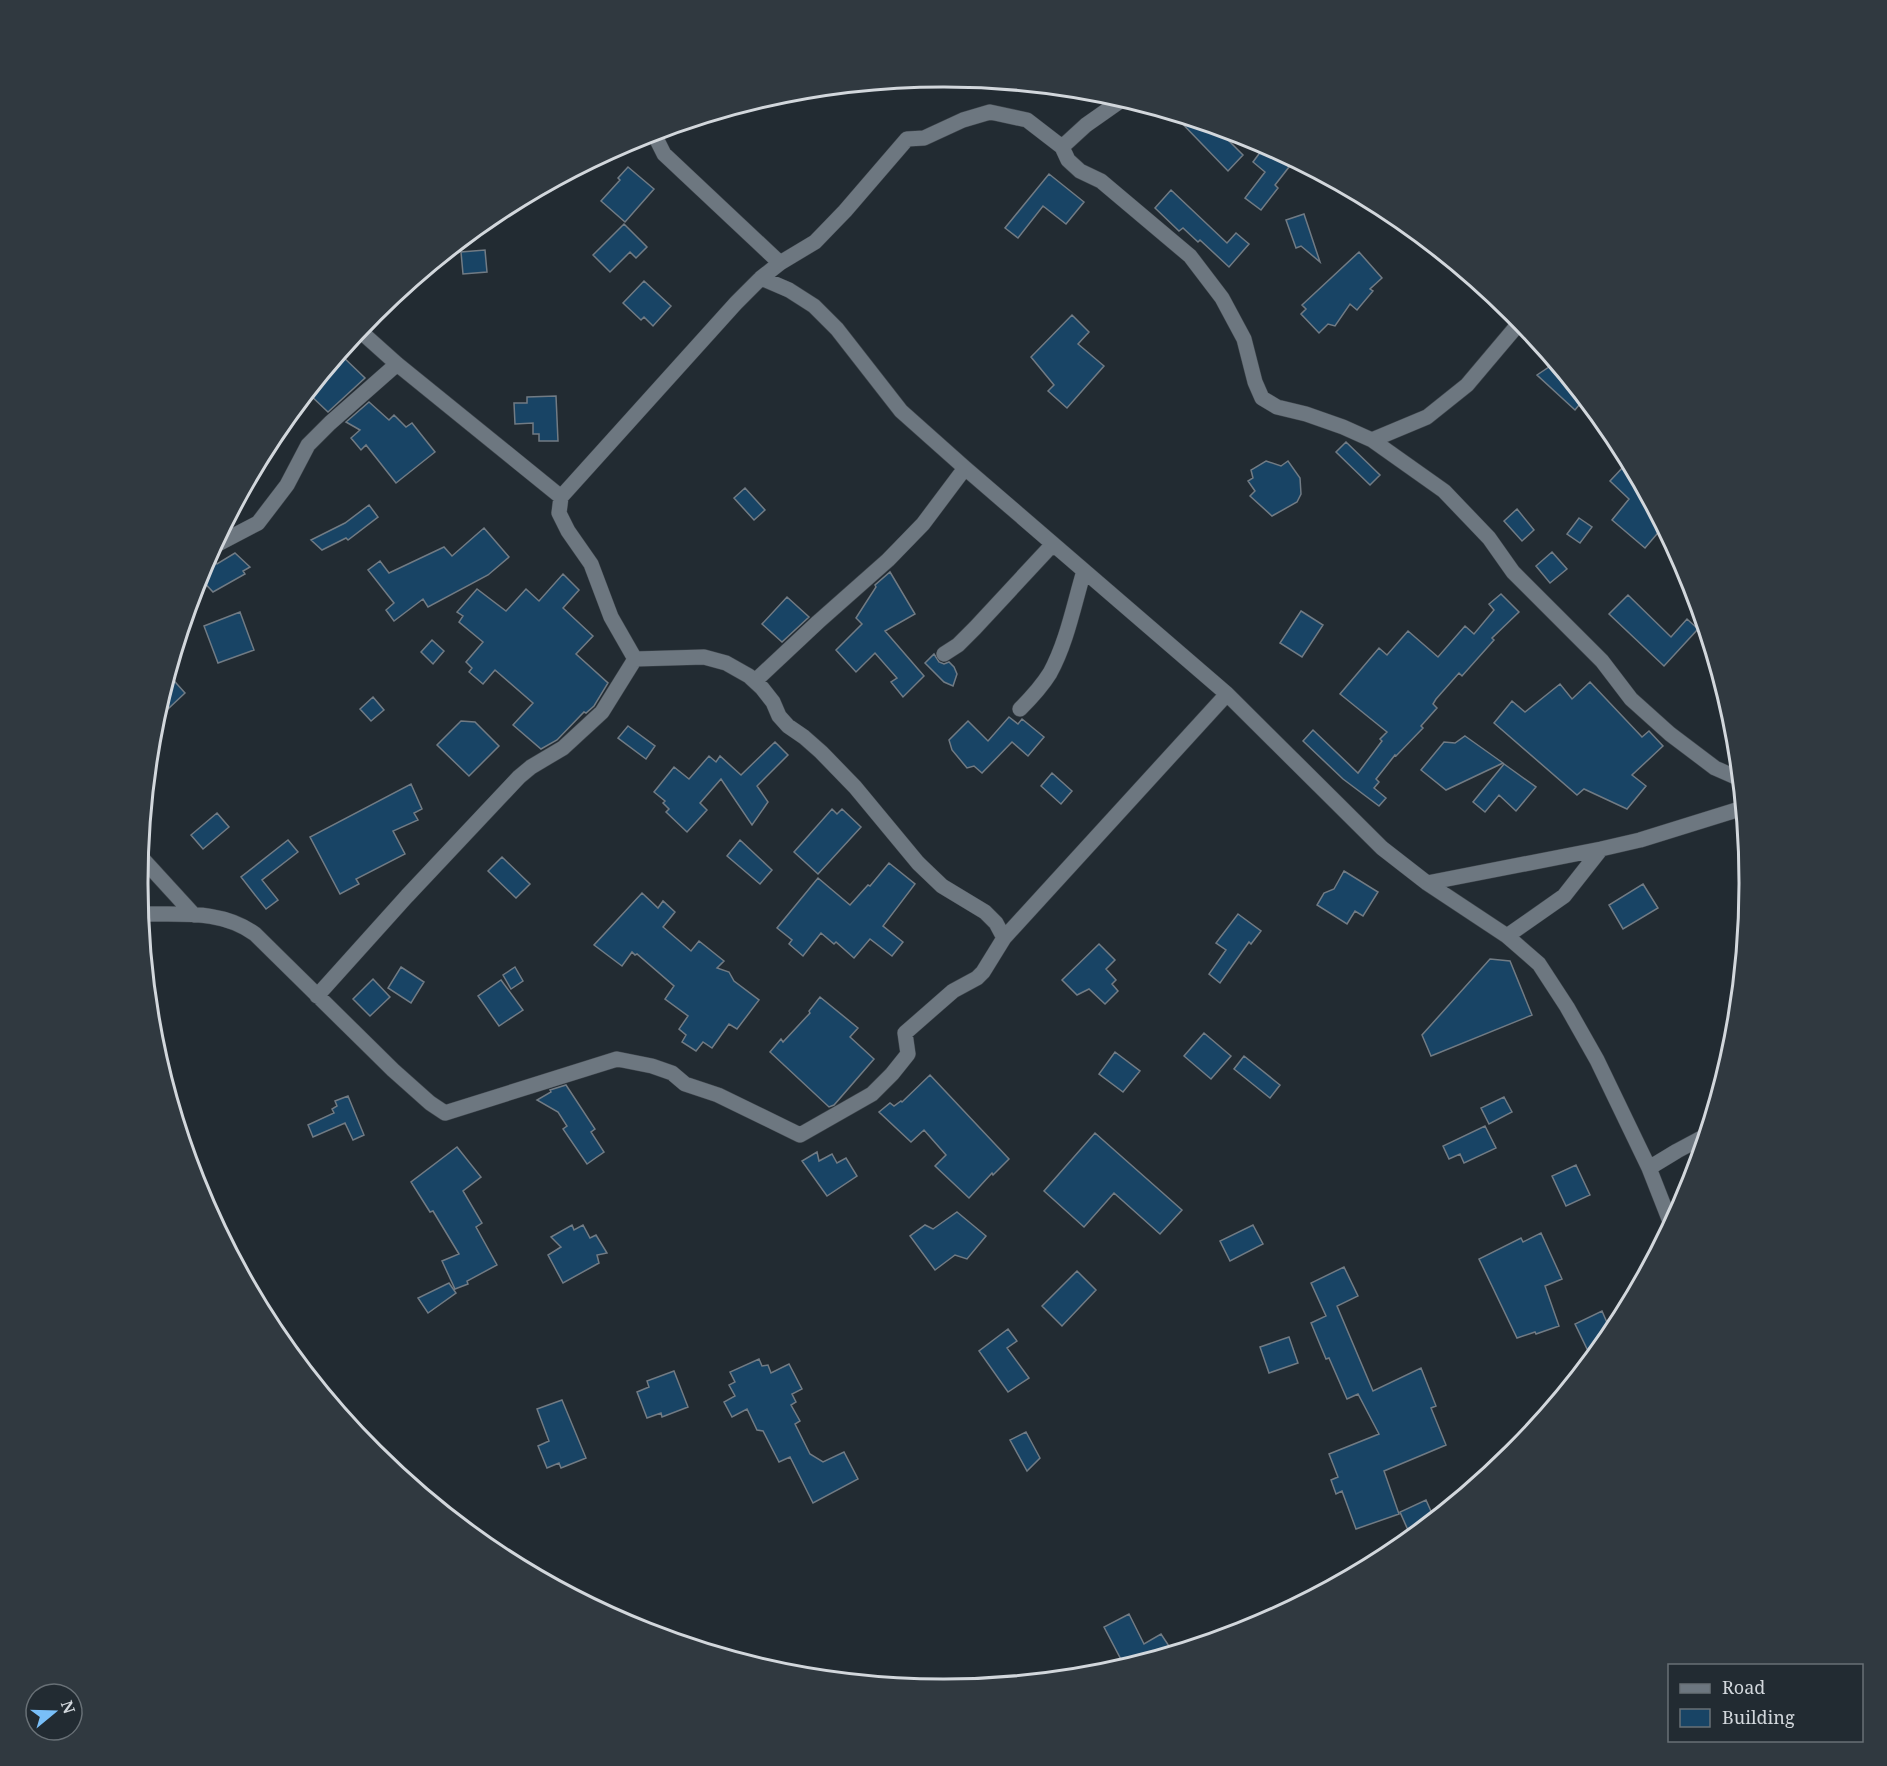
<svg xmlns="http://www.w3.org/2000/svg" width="1887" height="1766" font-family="'Noto Serif',serif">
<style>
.building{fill:#184465;stroke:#717b84;stroke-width:1.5}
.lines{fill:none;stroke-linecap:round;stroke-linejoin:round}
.street-casing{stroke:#3f464c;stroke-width:16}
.street{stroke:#6d7780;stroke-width:15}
.rim{fill:none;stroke:#d2d7dc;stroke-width:3}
</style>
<rect width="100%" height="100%" fill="#222b32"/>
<path class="building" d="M1173 114 1214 126 1243 155 1228 171Z
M1264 147 1289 167 1275 185 1278 188 1261 210 1245 198 1265 172 1253 162Z
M628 167 654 189 625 222 601 201 620 180 618 178Z
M1049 174 1084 202 1066 224 1043 206 1018 238 1005 228Z
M1171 190 1227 243 1236 233 1249 244 1229 267 1200 240 1198 242 1183 228 1179 231 1155 208Z
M1304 214 1320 262 1301 246 1296 248 1286 220Z
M624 224 647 247 636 258 630 252 610 272 593 255Z
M485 250 487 272 463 274 461 252Z
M1359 252 1382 278 1370 289 1373 291 1357 310 1350 304 1335 326 1328 324 1319 333 1301 314 1306 309 1302 305Z
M644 281 671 306 653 326 644 317 641 320 623 303Z
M1072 315 1089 332 1078 344 1104 366 1067 408 1048 391 1054 385 1031 357Z
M340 354 365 378 328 412 308 393Z
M1555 363 1584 399 1575 410 1537 375Z
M556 396 558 441H539V434H533V423L515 424 514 403H527V397Z
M369 402 389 420 394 415 406 427 412 423 435 452 396 483 366 445 361 450 351 438 360 430 346 422Z
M1346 442 1380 475 1370 485 1336 452Z
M1266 461 1281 466 1288 461 1300 478 1301 494 1297 502 1272 516 1250 496 1255 491 1248 481 1253 478 1251 470Z
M1625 465 1635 474 1663 527 1645 548 1612 520 1629 499 1610 481Z
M745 488 765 510 754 520 734 498Z
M369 505 378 517 348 540 346 538 322 550 311 540 345 523Z
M1517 509 1534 530 1522 541 1504 521Z
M1579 518 1592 527 1580 543 1567 534Z
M484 528 509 557 488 575 428 607 423 599 394 621 386 610 394 603 368 570 380 561 389 573 444 547 452 556Z
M1552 552 1567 569 1550 583 1536 566Z
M235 553 250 567 243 571 245 574 213 592 198 576 215 560 217 564Z
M890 572 915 614 885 631 924 676 903 697 891 682 897 678 875 653 856 672 836 650 862 624 856 618 876 587 875 585Z
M563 574 579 590 563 608 593 636 576 654 608 683 594 706 586 713 584 712 557 740 541 749 513 725 533 703 495 670 483 684 469 672 472 668 466 662 483 642 459 622 463 616 457 612 477 589 506 611 526 589 539 601Z
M1501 594 1519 612 1492 638 1494 640 1462 676 1459 673 1436 699 1433 704 1437 708 1421 726 1423 728 1396 756 1395 755 1376 779 1379 782 1374 788 1386 798 1379 806 1343 779 1303 741 1313 730 1358 773 1382 741 1380 739 1387 732 1340 694 1379 648 1387 655 1408 631 1438 657 1465 626 1474 634 1494 610 1489 604Z
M1628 595 1671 637 1687 619 1698 629 1664 666 1609 614Z
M787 597 809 617 782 642 762 624Z
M1301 611 1323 625 1302 657 1280 643Z
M240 612 254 650 218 663 204 626Z
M432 640 444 651 433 664 421 652Z
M934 654 939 662 944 664 949 662 954 667 957 674 953 686 944 682 925 663Z
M168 674 185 693 154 722 163 690Z
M1590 682 1642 737 1649 731 1663 746 1632 775 1646 786 1627 809 1584 789 1577 795 1494 723 1512 701 1525 712 1560 684 1572 699Z
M373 697 384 710 371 721 360 709Z
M1009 717 1018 724 1022 719 1044 737 1028 756 1012 742 982 773 974 766 967 768 952 750 949 740 968 721 988 741Z
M461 721 475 722 499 746 469 776 437 745Z
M628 726 655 746 646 759 618 738Z
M1465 736 1503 763 1446 790 1421 770 1444 742 1455 743Z
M775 742 788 755 757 786 768 802 752 825 721 779 700 803 707 810 687 832 666 812 669 809 663 803 665 801 654 792 674 767 689 779 709 756 716 762 720 756 741 775Z
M1504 764 1536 787 1516 811 1499 795 1485 812 1473 802Z
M1052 773 1072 791 1061 804 1041 786Z
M411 784 422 809 414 813 418 820 393 831 405 854 356 879 359 884 340 894 310 837Z
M832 809 837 814 842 809 861 827 818 874 794 852Z
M217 813 229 827 203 849 191 835Z
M288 840 298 852 262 880 278 900 266 909 241 877Z
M740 840 772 870 760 884 727 856Z
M502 857 530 884 516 898 488 871Z
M889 863 915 884 883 926 903 942 892 956 870 939 854 958 836 942 834 944 821 933 803 956 789 944 792 940 777 928 818 878 850 905 868 885 870 886Z
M1344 871 1378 892 1363 916 1355 911 1347 924 1317 905 1324 893 1334 889Z
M1643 884 1658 908 1623 929 1609 905Z
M642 893 658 908 663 901 675 912 663 927 691 951 699 941 724 961 717 968 729 972 734 981 759 1000 737 1029 729 1024 712 1048 703 1042 696 1051 682 1042 686 1035 679 1029 688 1016 665 999 674 986 637 954 635 955 632 952 622 966 594 945Z
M1238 914 1261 931 1251 944 1249 942 1220 983 1209 974 1226 950 1216 943Z
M1099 944 1115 960 1106 969 1116 980 1112 984 1118 991 1105 1004 1089 989 1077 995 1062 980Z
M1490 959 1510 961 1532 1015 1431 1056 1422 1035Z
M401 967 424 982 411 1003 388 988Z
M515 967 523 981 511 989 503 975Z
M373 979 390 997 370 1016 353 999Z
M501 980 523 1010 499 1026 478 996Z
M820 997 858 1028 850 1037 874 1059 834 1105 829 1107 770 1052 781 1039 783 1042 810 1013 809 1011Z
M1204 1033 1231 1056 1211 1079 1184 1056Z
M1115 1052 1140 1071 1123 1092 1099 1074Z
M1244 1056 1280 1085 1270 1098 1234 1069Z
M930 1075 1009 1159 993 1175 992 1173 969 1198 935 1166 946 1155 924 1130 911 1142 879 1112 890 1103 894 1106 901 1101 902 1102Z
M566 1085 595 1129 591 1132 604 1152 587 1164 563 1129 567 1126 558 1112 537 1100 551 1092 550 1090Z
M348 1096 364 1135 353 1140 345 1123 313 1137 308 1125 334 1113 332 1109 337 1106 335 1101Z
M1504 1097 1512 1112 1489 1124 1481 1108Z
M1485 1126 1496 1148 1464 1163 1460 1154 1449 1159 1443 1146Z
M1095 1133 1182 1210 1160 1234 1114 1193 1084 1227 1044 1191Z
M457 1147 481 1177 463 1191 482 1223 476 1227 497 1265 467 1281 468 1284 455 1289 442 1261 459 1254 433 1211 430 1212 411 1182Z
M817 1152 819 1161 832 1154 837 1163 846 1158 857 1176 827 1196 802 1161Z
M1576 1165 1590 1195 1566 1206 1552 1176Z
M957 1212 986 1236 967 1259 955 1255 935 1270 910 1236 925 1225 933 1229Z
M572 1225 574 1230 583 1225 590 1238 596 1235 607 1253 597 1255 599 1263 563 1283 548 1255 561 1247 551 1237Z
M1253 1225 1263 1244 1230 1261 1220 1241Z
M1541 1233 1562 1279 1545 1286 1559 1326 1536 1334 1535 1332 1517 1338 1479 1259 1521 1238 1523 1242Z
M1344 1267 1358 1296 1337 1306 1373 1391 1421 1368 1436 1406 1431 1408 1446 1445 1384 1471 1399 1514 1356 1529 1342 1491 1336 1494 1331 1480 1338 1477 1329 1454 1379 1434 1358 1394 1347 1399 1329 1358 1326 1359 1311 1323 1326 1316 1311 1283Z
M1077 1271 1096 1290 1062 1326 1042 1306Z
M449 1283 456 1293 428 1313 418 1298Z
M1602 1311 1612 1334 1600 1348 1589 1353 1575 1324Z
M1008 1329 1017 1341 1007 1348 1029 1378 1008 1392 979 1351Z
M1289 1337 1298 1363 1269 1373 1260 1347Z
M759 1359 762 1366 768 1365 771 1373 789 1364 802 1389 792 1394 796 1402 791 1405 800 1421 795 1424 810 1454 823 1462 844 1452 858 1479 813 1503 790 1457 779 1462 763 1431 757 1430 747 1409 732 1417 724 1402 735 1396 729 1385 735 1382 730 1372Z
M674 1371 688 1407 662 1417 661 1413 647 1418 637 1392 649 1387 647 1381Z
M562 1400 586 1458 561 1468 559 1463 547 1468 538 1446 549 1441 537 1409Z
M1026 1432 1040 1458 1027 1471 1010 1440Z
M1426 1500 1434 1518 1411 1537 1400 1512Z
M1129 1614 1144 1644 1161 1634 1173 1652 1125 1667 1104 1627Z"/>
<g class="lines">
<g class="street-casing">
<path id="street" d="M653 132 664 154 780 263
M1062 147 1086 125 1123 99
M761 278 789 290 814 306 837 329 901 411 965 468 1227 694 1382 848 1427 883 1507 936 1539 964 1567 1007 1597 1060 1649 1168 1671 1224
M359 330 397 364 561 497
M1372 440 1444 491 1489 538 1513 572 1602 661 1631 699 1670 734 1715 768 1740 779
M214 546 258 523 287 485 308 445 330 423 397 364
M944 654 958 645 975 628 1053 544
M635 659 611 617 591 564 568 531 559 513 561 497 736 303 761 278 780 263 815 242 845 211 907 139 924 138 963 120 990 112 1027 120 1062 147 1068 160 1080 171 1101 181 1190 256 1222 298 1244 339 1255 382 1262 398 1277 407 1306 414 1343 427 1372 440 1427 417 1467 385 1521 321
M635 659 704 657 726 663 749 676 762 688 773 702 779 716 788 726 804 737 821 752 855 787 918 863 942 886 985 912 996 923 1004 938
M755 681 818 622 888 560 923 524 965 468
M1020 709C1031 698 1042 686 1050 673 1067 642 1074 604 1084 571
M140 856 194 915
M1427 883 1601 849 1640 840 1743 808
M140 914C180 915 221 909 255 934L393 1070 430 1103 445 1113 617 1059 652 1066 672 1073 685 1084 718 1095 800 1135 872 1094 892 1074 908 1054 905 1033 953 991 977 978 983 972 1004 938 1227 694
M1507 936 1564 896 1601 849
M317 996 407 896 519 777 531 767 563 748 602 712 635 659
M1649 1168 1677 1151 1705 1136"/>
</g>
<use href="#street" class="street"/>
</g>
<path d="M0 0H1887V1766H0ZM943 87H944A795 795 0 0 1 1739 882V884A795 795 0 0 1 944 1679H943A795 795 0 0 1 148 884V882A795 795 0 0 1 943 87Z" fill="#303940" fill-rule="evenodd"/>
<path class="rim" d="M943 87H944A795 795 0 0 1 1739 882V884A795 795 0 0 1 944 1679H943A795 795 0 0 1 148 884V882A795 795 0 0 1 943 87Z"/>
<rect x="1668" y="1664" width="195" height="78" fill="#222b32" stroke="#687076" stroke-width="1.5"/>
<rect x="1680" y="1684" width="30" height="9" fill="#6d7780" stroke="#687076" stroke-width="1.5"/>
<text x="1722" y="1694" font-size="18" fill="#d2d7dc">Road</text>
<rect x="1680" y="1709" width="30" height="18" fill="#184465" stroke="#687076" stroke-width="1.5"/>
<text x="1722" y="1724" font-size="18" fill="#d2d7dc">Building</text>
<g transform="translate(54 1712) rotate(71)"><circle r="28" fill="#222b32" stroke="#687076" stroke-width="1.5"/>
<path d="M0-4.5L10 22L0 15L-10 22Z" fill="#79bff8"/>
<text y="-9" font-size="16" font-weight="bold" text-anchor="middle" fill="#d2d7dc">N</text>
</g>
</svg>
